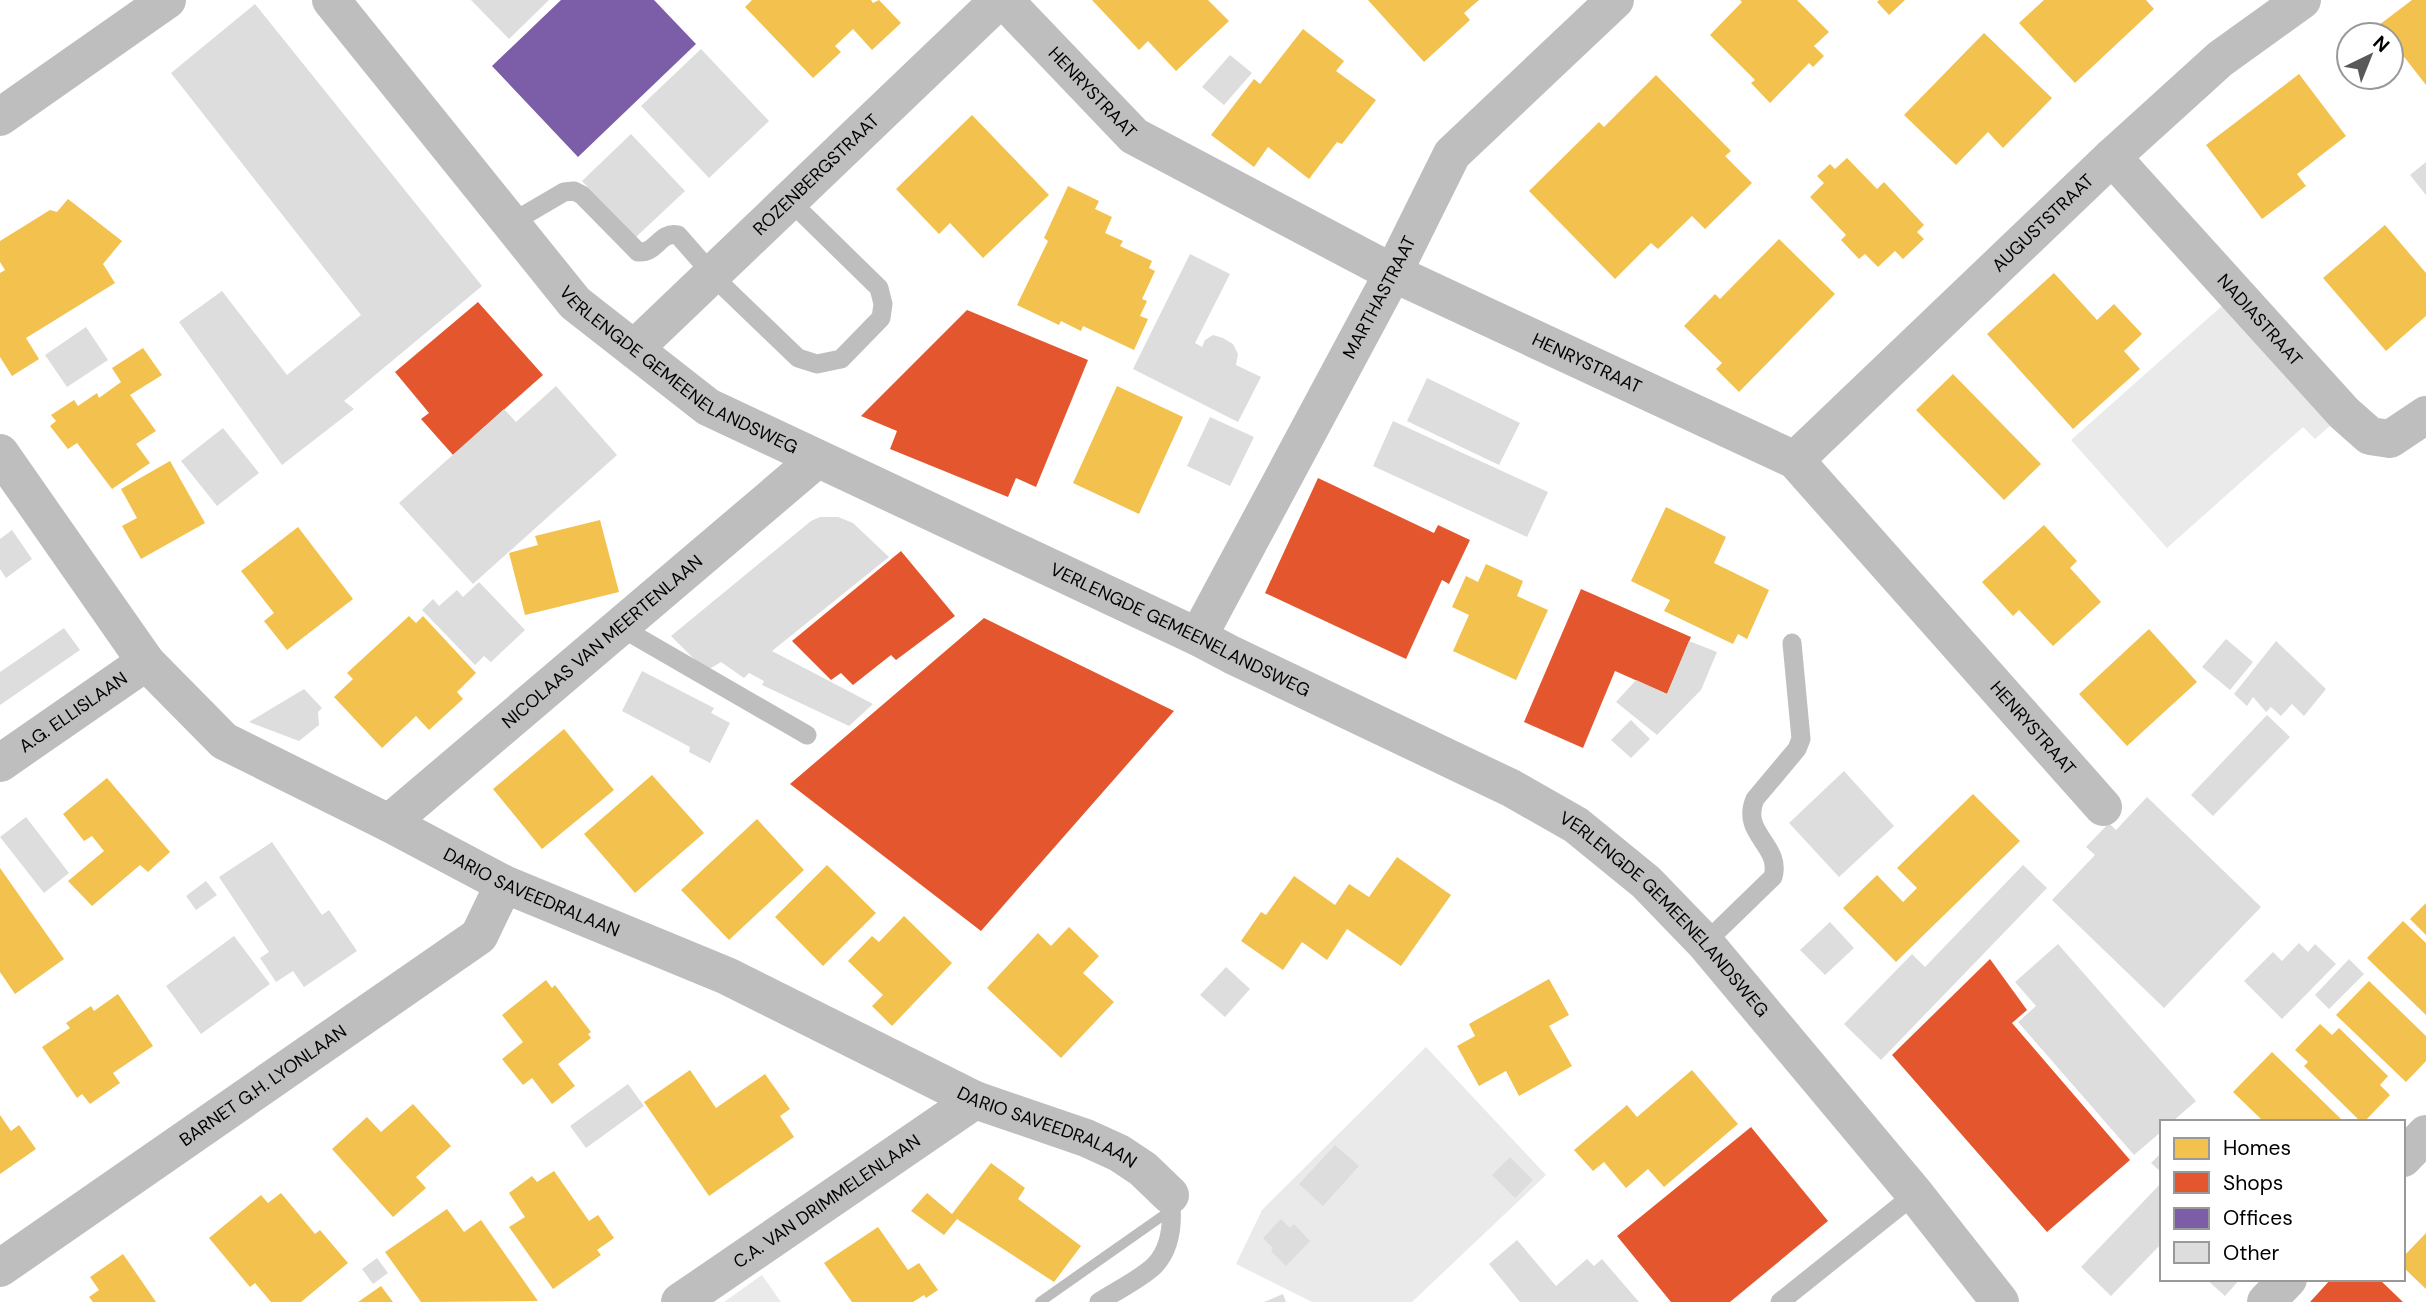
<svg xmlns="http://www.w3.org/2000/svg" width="2426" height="1302" font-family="'DM Sans',sans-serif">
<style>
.green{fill:#eaeaea}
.homes{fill:#f2c14e}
.shops{fill:#e4572e}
.offices{fill:#7b5ea7}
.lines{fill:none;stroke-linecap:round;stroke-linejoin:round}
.stream{stroke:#bcbcbc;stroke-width:10}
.building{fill:#ddd}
.service{stroke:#bebebe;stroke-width:19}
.minor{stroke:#bebebe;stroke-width:38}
.tertiary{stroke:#bebebe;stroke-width:38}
.labels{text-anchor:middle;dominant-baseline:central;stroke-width:7;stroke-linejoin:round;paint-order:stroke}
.street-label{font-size:18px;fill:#000;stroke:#fff}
</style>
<rect width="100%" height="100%" fill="#fff"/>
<path class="green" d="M2223 305 2331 425 2315 439 2303 427 2167 548 2071 440Z
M1426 1047 1546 1175 1412 1302H1312L1236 1264 1262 1210Z
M762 1275 781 1302H724Z"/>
<path class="homes" d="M752 0H871L873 3 879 0 901 23 872 50 853 29 835 46 841 52 813 78 745 7Z
M1092 0H1208L1229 21 1176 71 1148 41 1139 50Z
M1368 0H1479L1464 13 1470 20 1424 62Z
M1740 0H1797L1829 32 1814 46 1824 56 1813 67 1809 63 1770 103 1751 83 1755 80 1710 35 1742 2Z
M1879 0H1905L1889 15 1877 2Z
M2044 0H2146L2154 9 2075 83 2019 23Z
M2412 0H2426V85L2391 40V35H2387L2379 25Z
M1303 29 1344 61 1336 71 1376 100 1342 144 1337 142 1309 179 1268 147 1254 167 1211 135 1254 79 1260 84Z
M1984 33 2052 98 2003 148 1988 132 1956 165 1904 115Z
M2299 74 2346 136 2297 174 2306 186 2262 219 2206 145Z
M1656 75 1731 151 1725 156 1752 183 1705 229 1692 216 1658 249 1651 243 1615 279 1529 191 1599 122 1604 127Z
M972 115 1049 195 983 258 950 223 939 234 896 189Z
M1847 158 1877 189 1884 182 1924 225 1917 232 1924 239 1903 259 1895 251 1878 267 1865 254 1859 259 1841 240 1846 235 1810 197 1824 183 1817 176 1830 164 1835 169Z
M1068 186 1099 201 1095 209 1112 217 1105 233 1123 241 1120 246 1152 261 1149 268 1155 271 1142 299 1147 301 1140 316 1148 319 1134 350 1083 326 1081 331 1061 321 1059 325 1017 305 1048 241 1044 238Z
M68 199 122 241 103 264 115 283 26 338 39 359 12 376 0 357V273L5 270 0 262V241L50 210 57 212Z
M2385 225 2426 273V316L2386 351 2323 278Z
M1779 239 1835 294 1739 392 1716 369 1722 363 1684 326 1715 294 1720 299Z
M2054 273 2097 320 2114 304 2142 334 2124 351 2140 369 2073 429 1987 334Z
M143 348 162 375 130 395 156 431 136 444 150 463 112 489 77 443 68 449 50 426 56 421 51 415 74 400 78 406 97 393 99 398 121 382 112 368Z
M1953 374 2041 464 2004 500 1916 410Z
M1117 386 1183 417 1139 514 1073 483Z
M170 461 205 523 141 559 122 526 137 518 121 489Z
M1666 507 1726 537 1714 563 1769 590 1747 639 1738 634 1733 644 1664 611 1670 600 1631 581Z
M600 520 619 592 525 615 509 553 538 545 535 536Z
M2044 525 2077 561 2070 568 2101 602 2053 646 2019 610 2013 616 1982 582Z
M298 527 353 599 287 650 264 621 274 613 241 571Z
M1486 564 1523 581 1517 596 1548 610 1516 680 1453 651 1469 615 1452 607 1466 576 1478 582Z
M409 616 416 623 423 616 476 673 457 692 463 699 429 730 416 716 382 748 334 697 353 679 347 673Z
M2149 629 2197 682 2127 746 2079 694Z
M564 729 614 790 542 849 493 789Z
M652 775 704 833 635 893 584 834Z
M107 778 170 852 148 872 140 865 92 906 68 881 104 851 92 836 84 841 63 814Z
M1973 794 2020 841 1896 962 1843 908 1877 875 1903 902 1917 888 1897 868Z
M757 819 804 870 729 940 681 890Z
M1397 857 1451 895 1401 966 1347 929 1327 960 1302 942 1283 970 1241 941 1261 912 1266 915 1294 876 1335 905 1349 884 1369 897Z
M827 865 876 913 823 966 775 917Z
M0 868 64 959 15 994 0 972Z
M2426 903V935L2410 919Z
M904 916 952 963 892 1026 872 1006 883 995 848 961 872 936 879 942Z
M2403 921 2426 943V1015L2367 958Z
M1069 927 1099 956 1083 973 1114 1002 1061 1058 987 988 1038 933 1051 946Z
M1549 979 1569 1015 1549 1026 1572 1066 1519 1096 1506 1071 1479 1086 1457 1046 1475 1036 1469 1024Z
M546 980 552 988 555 985 591 1032 588 1034 591 1038 558 1064 575 1086 552 1104 532 1078 523 1085 502 1059 523 1042 502 1015Z
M2369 981 2426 1036V1061L2406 1082 2336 1015Z
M118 994 153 1046 113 1073 120 1083 90 1104 82 1094 77 1098 42 1047 70 1028 66 1023 91 1006 94 1011Z
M2320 1024 2332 1035 2339 1028 2388 1076 2380 1085 2390 1095 2364 1122H2361L2304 1066 2308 1062 2295 1050Z
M2272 1052 2341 1119 2338 1122H2259L2261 1119 2233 1092Z
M690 1070 716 1108 765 1074 790 1109 780 1116 794 1137 709 1196 644 1102Z
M1692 1070 1738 1124 1664 1187 1648 1169 1626 1188 1604 1162 1593 1171 1574 1150 1627 1105 1637 1117Z
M413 1104 451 1146 416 1177 426 1188 393 1217 332 1149 367 1117 381 1132Z
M0 1115 11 1131 19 1125 36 1149 0 1174Z
M991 1163 1025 1188 1018 1199 1081 1246 1054 1282 957 1219 944 1235 911 1211 927 1193 952 1214Z
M554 1171 589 1221 598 1215 614 1238 597 1250 601 1255 553 1289 509 1227 525 1217 509 1193 532 1176 537 1182Z
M281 1193 315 1234 320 1230 348 1263 301 1302H271L255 1283 250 1287 209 1238 261 1195 268 1203Z
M447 1209 464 1232 481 1220 538 1301 421 1302 385 1252Z
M878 1227 908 1270 919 1263 938 1290 926 1298 924 1295 913 1302H852L824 1263Z
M2426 1233V1289L2403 1267V1257Z
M123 1254 156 1302H93L89 1297 99 1290 90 1277Z
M381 1286 393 1302H358Z"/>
<path class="shops" d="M478 302 543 375 453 455 421 419 429 413 395 372Z
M967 310 1088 360 1036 487 1016 478 1008 497 890 449 897 431 861 416Z
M1318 478 1434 533 1438 525 1470 540 1449 584 1442 580 1406 659 1265 593Z
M901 551 955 616 896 660 891 655 853 685 841 673 831 680 792 641Z
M1581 589 1691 637 1667 694 1615 671 1583 748 1524 722Z
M984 618 1174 711 981 931 790 784Z
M1990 959 2027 1010 2012 1023 2130 1160 2047 1232 1892 1055Z
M1751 1127 1828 1221 1730 1302H1671L1617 1236Z
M2331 1279H2379L2403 1302H2310Z"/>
<path class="offices" d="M561 0H654L696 44 578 157 492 66Z"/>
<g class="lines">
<path class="stream" d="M1040 1302 1171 1210"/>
</g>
<path class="building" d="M471 0H549L509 39Z
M255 4 482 286 344 401 354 409 282 465 179 322 222 291 287 375 361 315 171 73Z
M701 49 769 121 709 178 641 106Z
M1230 55 1252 73 1224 105 1202 87Z
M631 134 685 191 636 237 582 181Z
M2426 162V195L2410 175Z
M1190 254 1230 274 1195 343 1202 347 1205 340 1213 335 1223 338 1233 344 1238 354 1236 365 1261 377 1238 422 1133 369Z
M86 327 108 360 67 387 45 355Z
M1427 378 1520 423 1499 465 1407 421Z
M556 386 617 455 473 584 399 503 504 409 516 422Z
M1210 417 1254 437 1230 486 1187 466Z
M1393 421 1548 492 1527 537 1373 466Z
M223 428 259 473 217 506 181 461Z
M820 517H838L853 523 889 557 772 651 873 704 849 726 762 685 764 681 749 673 744 678 721 662 706 671 671 636 811 521Z
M12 530 32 559 6 578 0 569V539Z
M479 582 525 630 491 662 484 656 475 665 422 610 433 599 439 606 457 590 463 597Z
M64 628 80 650 0 705V672Z
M2226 639 2253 662 2230 690 2202 667Z
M1689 641 1717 652 1701 690 1657 735 1616 702 1636 680 1667 694Z
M2276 641 2326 689 2304 716 2292 704 2281 716 2271 707 2266 712 2253 697 2247 706 2234 694Z
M642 671 714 708 711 713 730 723 710 763 689 752 690 747 622 711Z
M304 689 322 708 318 712 319 725 299 741 249 722Z
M2267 715 2290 737 2213 816 2191 795Z
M1631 720 1650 739 1631 758 1611 740Z
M1844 771 1894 826 1839 877 1789 823Z
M2147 797 2261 907 2164 1008 2052 900 2095 855 2086 847 2109 823 2116 830Z
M26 817 69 873 44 893 0 837Z
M272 842 322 915 329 910 357 951 304 987 293 971 276 982 260 958 269 952 219 877Z
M2023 865 2047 888 1881 1060 1844 1024 1912 954 1925 967Z
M206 881 217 895 196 910 186 896Z
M1830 922 1854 948 1825 975 1800 950Z
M234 936 270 984 201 1034 166 986Z
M2299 943 2308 952 2315 944 2336 964 2282 1019 2244 981 2273 952 2282 961Z
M2058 944 2196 1101 2172 1122H2162V1131L2134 1155 2018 1022 2036 1006 2015 982Z
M2349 959 2364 974 2329 1009 2315 995Z
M1226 967 1250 989 1225 1017 1200 995Z
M628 1084 644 1106 586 1148 570 1126Z
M1335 1145 1359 1166 1323 1206 1299 1184Z
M2162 1152V1173L2151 1163Z
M1510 1157 1533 1180 1515 1198 1492 1175Z
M2162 1182V1243L2111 1296 2081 1267Z
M1281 1219 1290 1228 1294 1224 1310 1241 1286 1266 1271 1251 1273 1248 1263 1238Z
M1517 1240 1556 1286 1587 1259 1594 1266 1602 1259 1639 1302H1520L1489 1264Z
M377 1258 388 1273 373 1284 362 1269Z
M2206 1279H2240L2225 1296Z
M1283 1294 1286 1302H1264Z"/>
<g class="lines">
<path class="service" d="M511 223 564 192 574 191 582 195 638 252C657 254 659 231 678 235L720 283 798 358 817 364 841 359 881 318 883 304 879 288 789 200
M620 627 807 735
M1705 943 1773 877C1782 845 1740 834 1755 799L1797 749 1801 739 1792 643
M1099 1302C1114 1292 1144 1277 1155 1265 1172 1247 1173 1218 1170 1195
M1780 1302 1915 1194"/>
<g class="minor">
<path id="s1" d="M1004 0 1134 136 1393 273 1795 460 2103 807"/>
<path d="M0 117 167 0"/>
<path id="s2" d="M2112 157 2344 413 2370 436 2390 439 2426 415"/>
<path id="s3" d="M634 349 999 0"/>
<path id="s4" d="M0 453 146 662 224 741 389 823 504 884 727 976 975 1100 1086 1138 1119 1153 1143 1169 1170 1195"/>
<path id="s5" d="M1795 460 2112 157 2220 59 2302 0"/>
<path id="s6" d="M1198 637 1393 273 1452 154 1615 0"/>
<path id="s7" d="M0 763 146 662"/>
<path id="s8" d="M389 823 817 459"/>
<path d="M2403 1158 2426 1134"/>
<path id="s9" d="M0 1268 479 936 504 884"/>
<path id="s10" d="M680 1302 975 1100"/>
<path d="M2266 1302 2288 1279"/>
</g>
<path class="tertiary" id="s11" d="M331 0 575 303 708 407 1198 637 1232 655 1511 788 1576 825 1646 882 1705 943 1915 1194 2000 1302"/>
</g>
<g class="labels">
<g class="street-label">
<text stroke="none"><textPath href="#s1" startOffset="128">HENRYSTRAAT</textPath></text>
<text stroke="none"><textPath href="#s3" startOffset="252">ROZENBERGSTRAAT</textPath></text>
<text stroke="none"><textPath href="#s5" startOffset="343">AUGUSTSTRAAT</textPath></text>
<text stroke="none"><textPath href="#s6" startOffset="385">MARTHASTRAAT</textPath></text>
<text stroke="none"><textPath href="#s2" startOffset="220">NADIASTRAAT</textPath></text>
<text stroke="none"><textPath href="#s1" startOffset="695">HENRYSTRAAT</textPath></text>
<text stroke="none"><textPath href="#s11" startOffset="513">VERLENGDE GEMEENELANDSWEG</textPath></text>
<text stroke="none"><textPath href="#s11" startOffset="1080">VERLENGDE GEMEENELANDSWEG</textPath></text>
<text stroke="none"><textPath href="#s8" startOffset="280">NICOLAAS VAN MEERTENLAAN</textPath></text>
<text stroke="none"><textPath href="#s7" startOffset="89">A.G. ELLISLAAN</textPath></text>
<text stroke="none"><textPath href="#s1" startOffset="1283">HENRYSTRAAT</textPath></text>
<text stroke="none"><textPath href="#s4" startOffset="709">DARIO SAVEEDRALAAN</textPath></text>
<text stroke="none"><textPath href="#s11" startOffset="1647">VERLENGDE GEMEENELANDSWEG</textPath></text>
<text stroke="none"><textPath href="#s9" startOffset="320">BARNET G.H. LYONLAAN</textPath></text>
<text stroke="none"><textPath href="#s4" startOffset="1276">DARIO SAVEEDRALAAN</textPath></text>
<text stroke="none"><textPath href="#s10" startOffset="178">C.A. VAN DRIMMELENLAAN</textPath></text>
</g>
</g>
<rect x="2160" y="1120" width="245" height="161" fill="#ffffff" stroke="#999999" stroke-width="2"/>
<rect x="2174" y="1138" width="35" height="21" fill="#f2c14e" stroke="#999999" stroke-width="2"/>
<text x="2223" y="1155" font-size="21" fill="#000000">Homes</text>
<rect x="2174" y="1172" width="35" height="21" fill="#e4572e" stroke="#999999" stroke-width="2"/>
<text x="2223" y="1190" font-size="21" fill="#000000">Shops</text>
<rect x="2174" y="1208" width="35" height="21" fill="#7b5ea7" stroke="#999999" stroke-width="2"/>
<text x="2223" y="1225" font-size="21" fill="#000000">Offices</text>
<rect x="2174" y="1242" width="35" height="21" fill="#dddddd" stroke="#999999" stroke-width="2"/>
<text x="2223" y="1260" font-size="21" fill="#000000">Other</text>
<g transform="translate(2370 56) rotate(43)"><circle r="33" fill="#ffffff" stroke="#999999" stroke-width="2"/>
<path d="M0-5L12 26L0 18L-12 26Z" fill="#595959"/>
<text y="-10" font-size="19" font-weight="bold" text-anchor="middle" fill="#000000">N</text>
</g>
</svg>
